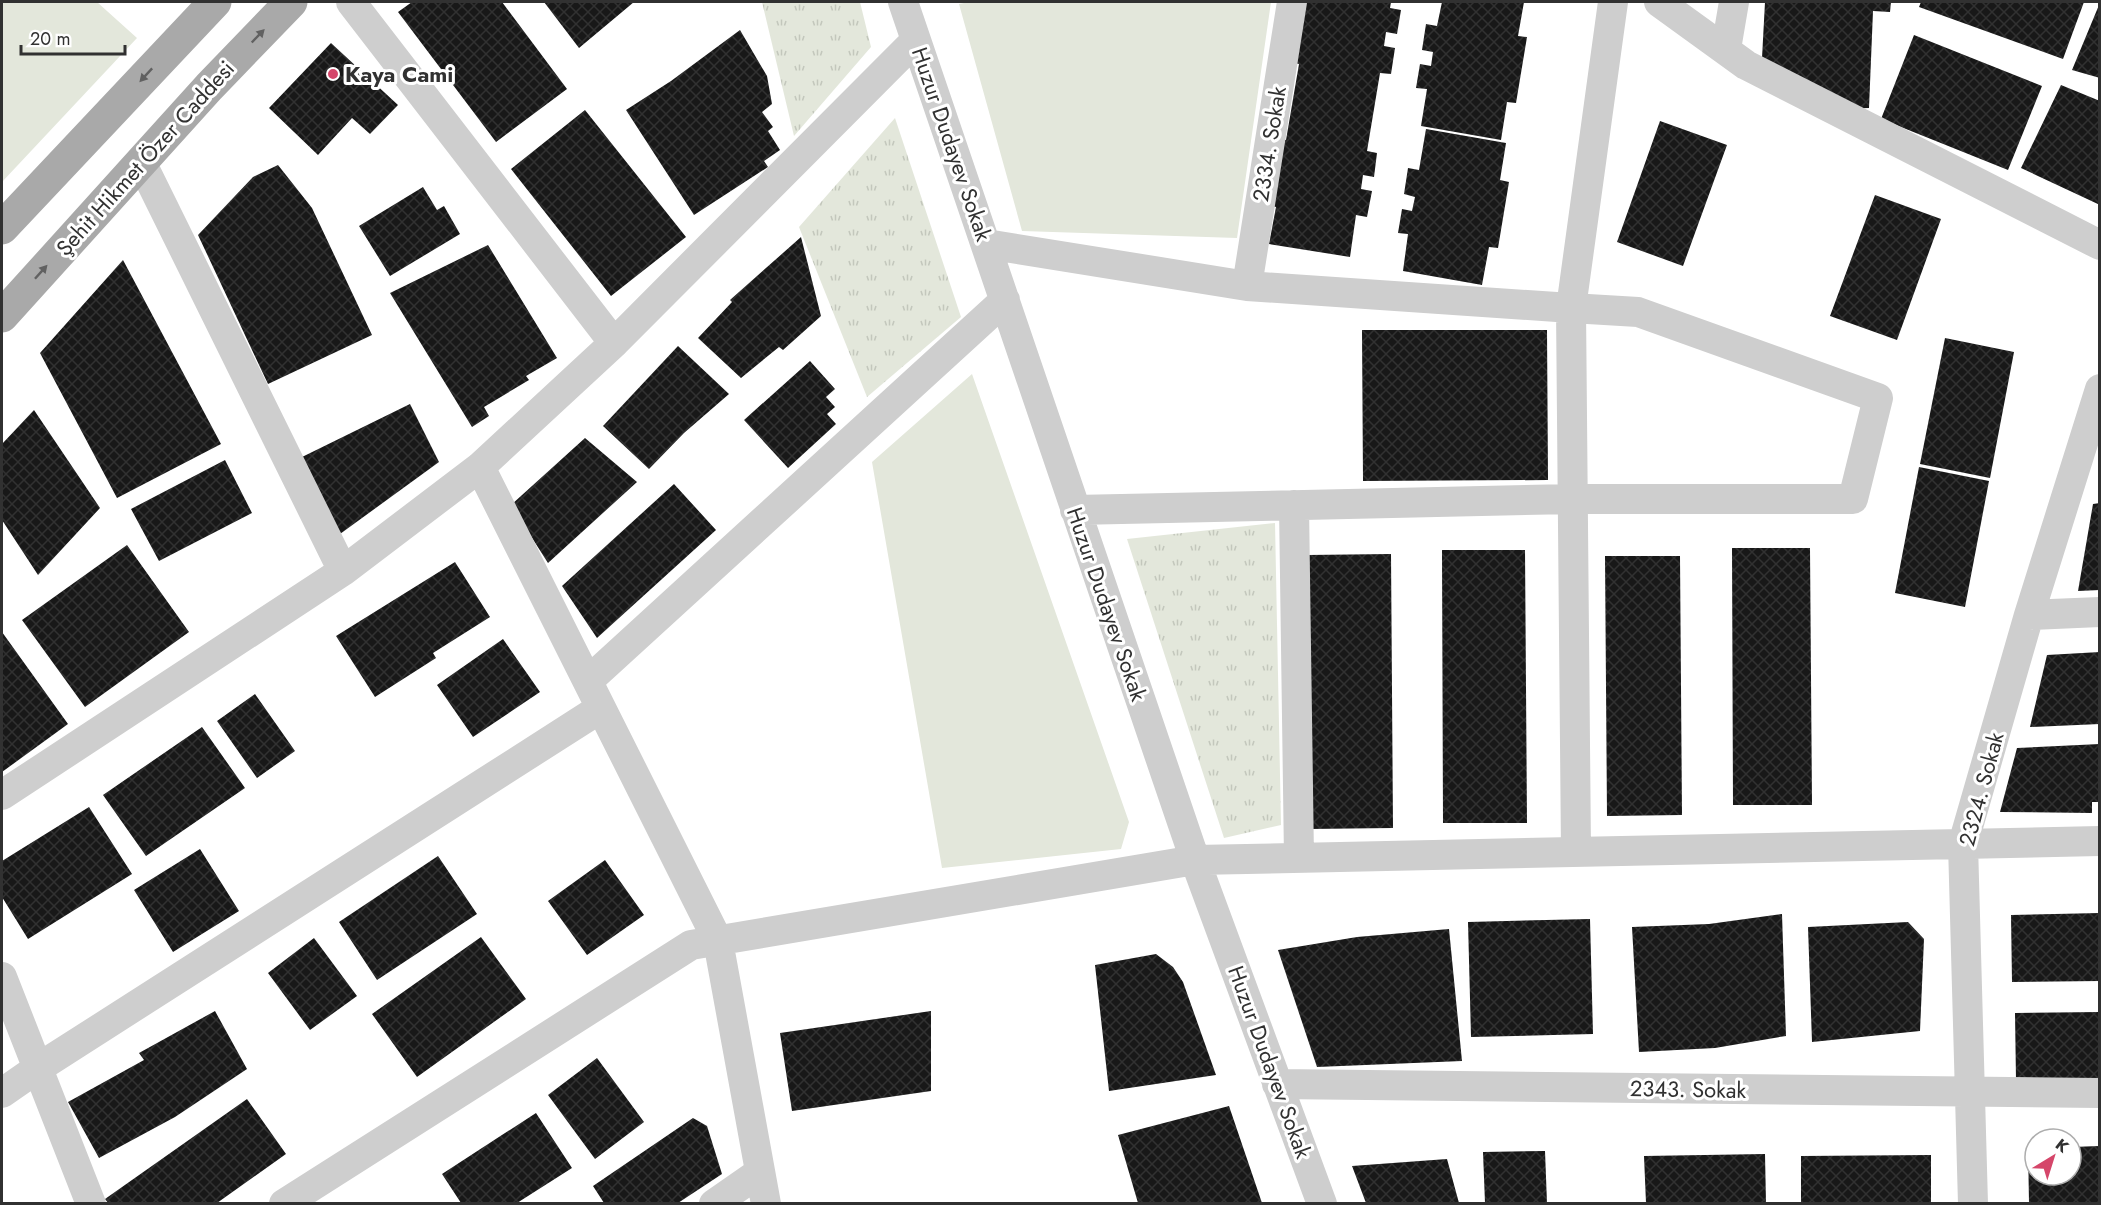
<svg xmlns="http://www.w3.org/2000/svg" width="2101" height="1205" font-family="Jost,sans-serif">
<style>
.grass{fill:url(#grass-tufts)}
.green{fill:#e3e7db}
.building{fill:url(#building-cross-hatch)}
.lines{fill:none;stroke-linecap:round;stroke-linejoin:round}
.minor{stroke:#cecece;stroke-width:30}
.primary{stroke:#a9a9a9;stroke-width:33}
.oneway{fill:#616161}
.poi-dot{fill:#d5466a;stroke:#fff;stroke-width:2}
.labels{text-anchor:middle;dominant-baseline:central;stroke-width:6;stroke-linejoin:round;paint-order:stroke}
.poi-label{font-size:22px;font-weight:bold;fill:#313131;stroke:#fff;text-anchor:start}
.street-label{font-size:22px;fill:#313131;stroke:#fff}
</style>
<defs>
<pattern id="grass-tufts" width="24" height="20" patternUnits="userSpaceOnUse" patternTransform="scale(1.5)"><rect width="24" height="20" fill="#e3e7db"/><path d="M3 7l-1-3M5 7V3M7 7l1-3M15 17l-1-3M17 17v-4M19 17l1-3" fill="none" stroke="#c3c7bc"/></pattern>
<pattern id="building-cross-hatch" width="8" height="8" patternUnits="userSpaceOnUse" patternTransform="scale(1.5)"><rect width="8" height="8" fill="#181818"/><path d="M0 0l8 8M0 8l8-8" fill="none" stroke="#313131"/></pattern>
</defs>
<rect width="100%" height="100%" fill="#fff"/>
<path class="grass" d="M762 2H860L871 47 794 136Z
M895 118 961 317 867 397 799 227Z
M1275 523 1281 825 1224 838 1127 539Z"/>
<path class="green" d="M2 2H97L137 38 2 182Z
M969 2H1271L1237 238 1022 231 959 4Z
M972 374 1129 822 1121 849 942 868 872 462Z"/>
<path class="building" d="M412 2H502L567 89 496 142 398 12Z
M544 2H634L579 48Z
M1300 2H1391L1390 8 1401 10 1397 34 1386 32 1384 46 1395 48 1391 74 1380 73 1367 151 1377 153 1374 177 1363 175 1361 189 1372 191 1367 217 1356 215 1350 257 1269 244 1276 207 1267 205 1277 138 1286 140 1299 64 1290 62Z
M1442 2H1524L1518 36 1527 37 1516 103 1507 102 1501 140 1421 126 1427 89 1416 88 1420 64 1431 66 1433 52 1422 50 1426 24 1437 26Z
M1765 2H1891L1890 12 1873 11 1869 108 1839 109 1762 58Z
M1921 2H2084L2063 59 1919 7Z
M2099 5H2100V78L2072 70Z
M740 30 767 76 772 104 762 112 773 127 768 131 780 150 764 161 768 167 694 215 626 110 671 81Z
M1914 35 2042 86 2008 170 1881 119Z
M331 43 398 105 370 134 352 118 318 155 269 108Z
M2061 85 2100 101V205L2021 168Z
M585 110 686 237 611 296 511 169Z
M1660 121 1727 145 1683 266 1617 242Z
M1426 129 1506 143 1500 180 1509 182 1498 248 1489 247 1482 285 1403 271 1408 234 1398 233 1402 209 1412 211 1415 197 1404 194 1408 168 1419 170Z
M278 165 312 208 372 335 268 384 198 235 253 177Z
M423 187 437 210 444 206 460 234 390 276 359 226Z
M1875 195 1941 219 1897 340 1830 316Z
M801 237 821 316 783 350 779 347 741 378 698 338 732 302 730 300Z
M488 245 557 358 526 376 529 380 484 407 489 416 472 427 390 293Z
M123 260 221 444 117 498 40 353Z
M1362 330H1547L1548 480 1363 481Z
M1945 338 2014 352 1990 478 1920 464Z
M678 346 729 394 684 433 649 469 603 426Z
M810 361 835 389 826 397 835 407 827 414 836 424 788 468 744 420Z
M410 404 439 462 340 534 302 457Z
M34 410 100 508 38 575 2 520V444Z
M585 438 637 482 548 563 511 505Z
M225 460 252 513 159 561 131 509Z
M1919 467 1989 481 1965 607 1895 593Z
M674 484 716 530 597 638 562 586Z
M2100 503V590L2078 591 2093 504Z
M127 545 189 632 85 707 22 620Z
M1732 548H1810L1812 805H1733Z
M1442 550H1525L1527 823H1443Z
M1391 554 1393 828 1309 829 1307 555Z
M1605 556H1680L1682 815 1607 816Z
M455 562 490 617 433 653 436 658 375 697 336 636Z
M2 632 68 724 2 772Z
M503 639 540 692 473 737 437 685Z
M2100 652V724L2030 727 2047 655Z
M255 694 295 751 257 778 217 721Z
M202 727 245 788 146 856 103 795Z
M2100 744V802H2092V813L2000 812 2017 748Z
M89 807 132 874 28 939 2 897V861Z
M200 849 239 911 173 952 134 890Z
M438 856 477 914 377 980 339 922Z
M605 860 644 915 587 955 548 901Z
M2100 913V981L2012 982 2011 915Z
M1782 914 1786 1036 1715 1048 1639 1052 1632 927 1709 924Z
M1590 919 1593 1034 1471 1037 1468 922Z
M1908 922 1924 939 1920 1031 1812 1042 1808 927Z
M1449 929 1462 1061 1317 1067 1278 950 1357 937Z
M481 937 526 999 417 1077 372 1014Z
M314 938 357 996 310 1030 268 973Z
M1156 954 1173 967 1183 982 1216 1075 1109 1091 1095 965Z
M215 1011 247 1069 175 1117 99 1158 68 1102 144 1060 139 1053Z
M931 1011V1091L792 1111 780 1033Z
M2100 1012V1078L2016 1080 2015 1013Z
M597 1058 644 1122 595 1159 548 1095Z
M247 1099 286 1154 217 1203H108L105 1199Z
M1229 1106 1262 1203H1138L1118 1135Z
M536 1113 572 1168 517 1203H461L442 1174Z
M693 1118 707 1126 722 1174 678 1203H604L593 1186Z
M2100 1146V1203H2029L2028 1147H2035V1175H2071V1147Z
M1545 1151 1547 1203H1485L1483 1152Z
M1765 1154 1766 1203H1646L1644 1156Z
M1931 1155V1203H1801V1156Z
M1447 1159 1459 1203H1366L1352 1166Z"/>
<g class="lines">
<path class="minor" d="M351 2 614 343
M903 2 1195 860 1322 1204
M1659 2 1746 65 2100 245
M1726 49 1734 2
M141 162 343 571
M986 244 1247 286 1571 308 1576 852
M1247 286 1292 2
M480 467 718 941 766 1204
M1294 505 1299 858
M1075 510 1573 499H1853L1878 398 1638 312 1571 308 1613 2
M2029 615 2100 612
M588 681 1005 300
M2 795 343 571 480 467 614 343 916 40
M2 977 91 1204
M1277 1084 2100 1093
M2 1093 38 1068 601 708
M284 1204 691 945 1195 860 2100 841
M714 1204 760 1172
M1973 1204 1963 844 2029 615 2100 389"/>
<path class="primary" d="M2 228 215 2
M2 316 209 87 291 2"/>
</g>
<defs><path id="oneway-solid" d="M-6-.8H1V-3.2L6.5 0L1 3.2V.8H-6Z" transform="scale(1.5)"/></defs>
<g class="oneway">
<use href="#oneway-solid" transform="translate(258 36) rotate(-46)"/>
<use href="#oneway-solid" transform="translate(146 75) rotate(133)"/>
<use href="#oneway-solid" transform="translate(41 272) rotate(-48)"/>
</g>
<circle class="poi-dot" cx="333" cy="74" r="6"/>
<g class="labels">
<g class="poi-label">
<text x="345" y="74">Kaya Cami</text>
</g>
<g class="street-label">
<text transform="translate(952 144) rotate(71)">Huzur Dudayev Sokak</text>
<text transform="translate(1269 144) rotate(-81)">2334. Sokak</text>
<text transform="translate(145 158) rotate(-48)">Şehit Hikmet Özer Caddesi</text>
<text transform="translate(1107 604) rotate(71)">Huzur Dudayev Sokak</text>
<text transform="translate(1981 789) rotate(-75)">2324. Sokak</text>
<text transform="translate(1270 1062) rotate(70)">Huzur Dudayev Sokak</text>
<text transform="translate(1688 1089) rotate(1)">2343. Sokak</text>
</g>
</g>
<rect width="2101" height="1205" fill="none" stroke="#313131" stroke-width="6"/>
<g transform="translate(2053 1157) rotate(38)"><circle r="28" fill="#ffffff" stroke="#adadad" stroke-width="1.5"/>
<path d="M0-4.5L10 22L0 15L-10 22Z" fill="#d5466a"/>
<text y="-9" font-size="16" font-weight="bold" text-anchor="middle" fill="#313131">K</text>
</g>
<path d="M21 45v9h104v-9" fill="none" stroke="#313131" stroke-width="3"/>
<text x="30" y="45" font-size="18" fill="#313131" stroke="#ffffff" stroke-width="4.5" paint-order="stroke">20 m</text>
</svg>
